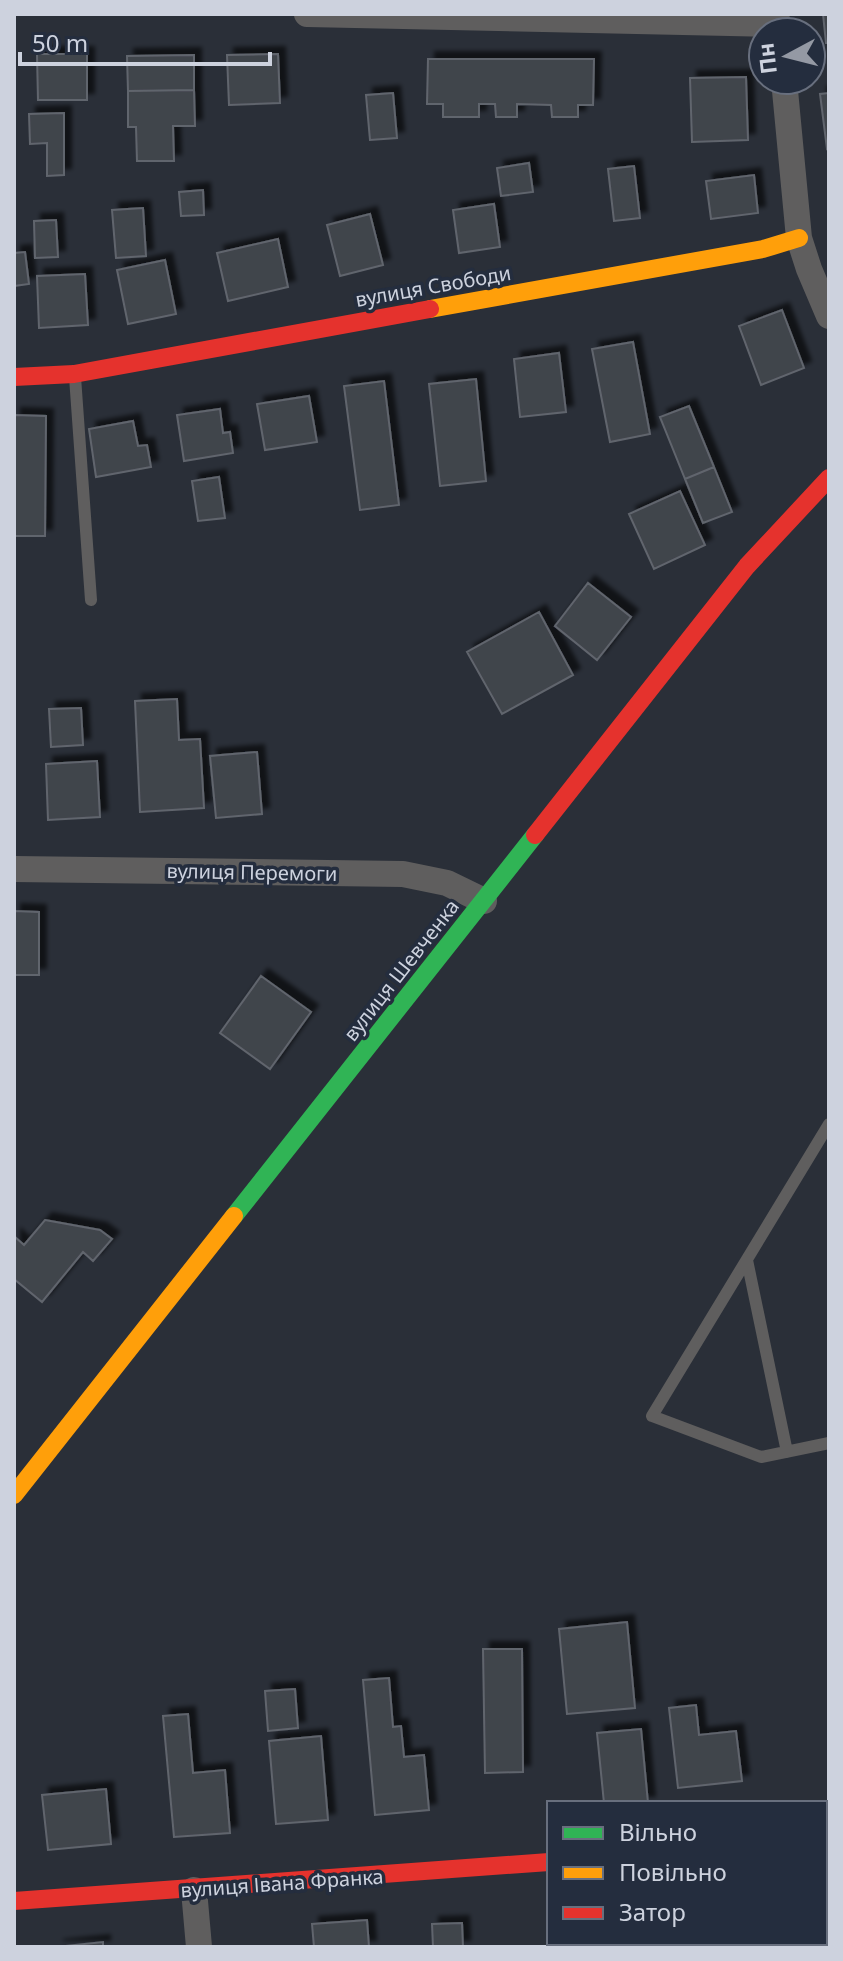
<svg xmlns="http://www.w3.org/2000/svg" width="843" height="1961" font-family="'Noto Sans',sans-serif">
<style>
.building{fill:#41444c;stroke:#61656d;stroke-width:2;filter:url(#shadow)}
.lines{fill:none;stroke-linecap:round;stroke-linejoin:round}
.lane{stroke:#5f5e5e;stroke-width:12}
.street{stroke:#5f5e5e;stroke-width:26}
.fast{stroke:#30b455;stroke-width:18}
.slow{stroke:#ff9f0a;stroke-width:18}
.jam{stroke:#e5322d;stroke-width:18}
.labels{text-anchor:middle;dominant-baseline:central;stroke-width:7;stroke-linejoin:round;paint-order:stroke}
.street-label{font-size:20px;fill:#cdd2de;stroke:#242d3e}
</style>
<defs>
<filter id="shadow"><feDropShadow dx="7" dy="-7" stdDeviation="2" flood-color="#0009"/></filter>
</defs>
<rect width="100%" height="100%" fill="#2a2f38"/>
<path class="building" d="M823 14H829V43H826Z
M37 54H87V100H38Z
M278 54 280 103 229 105 227 55Z
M194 55V90L128 91 127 56Z
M428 59H594L593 105H578V117H552L551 105 517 104V117H496L495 104H479V117H443V104H427Z
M746 77 748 140 692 142 690 78Z
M194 90 195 126H173L174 161H137L136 127H128V91Z
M393 93 397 138 370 140 366 95Z
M829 93V148L827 149 820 94Z
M64 113V175L47 176V143L30 144 29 114Z
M529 163 533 192 501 196 497 168Z
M634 166 640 218 614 221 608 169Z
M754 175 758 213 711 219 706 181Z
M203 190 204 215 181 216 179 192Z
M494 204 500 247 459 253 453 210Z
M143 208 146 256 116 258 112 210Z
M370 214 383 265 340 276 327 225Z
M56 220 58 257 35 258 34 221Z
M278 239 288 287 228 301 217 253Z
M25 252 29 284 14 286V253Z
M165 260 176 314 128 324 117 270Z
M85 274 88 325 39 328 37 276Z
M782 310 804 368 761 385 739 326Z
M633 342 650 434 610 442 592 349Z
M559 353 566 412 520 417 514 359Z
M476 379 486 481 440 486 429 384Z
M384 381 399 505 360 510 344 386Z
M309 396 317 442 265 450 257 404Z
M689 406 714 467 685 479 660 417Z
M220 409 223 433 230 432 233 453 184 461 177 415Z
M14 415 46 416 45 536H14Z
M133 421 138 446 147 445 151 467 96 477 89 429Z
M714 467 732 512 703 523 685 479Z
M219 477 225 518 198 521 192 481Z
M680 491 705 545 654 569 629 514Z
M588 583 631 617 597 660 555 626Z
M539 612 573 675 502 714 467 652Z
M177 699 179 740 200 739 204 808 140 812 135 701Z
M81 708 83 745 51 747 49 709Z
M257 752 262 814 216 818 210 756Z
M97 761 100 817 48 820 46 764Z
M14 911 39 912V975H14Z
M261 976 311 1012 270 1069 220 1033Z
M45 1220 100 1230 112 1239 93 1261 83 1252 42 1302 14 1279V1236L24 1245Z
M627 1622 635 1708 567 1714 559 1629Z
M483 1649H522L523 1772 485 1773Z
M389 1678 393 1727 401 1726 404 1757 424 1755 429 1810 375 1815 363 1680Z
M295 1689 298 1728 268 1731 265 1691Z
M696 1705 699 1735 736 1731 742 1781 678 1788 669 1708Z
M188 1714 193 1773 225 1770 230 1833 174 1837 163 1716Z
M641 1729 648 1803H604L597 1733Z
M321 1736 328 1820 276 1824 269 1741Z
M106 1789 111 1844 48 1850 42 1795Z
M367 1920 369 1947H314L312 1924Z
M462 1923 463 1947H433L432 1924Z
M103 1942V1947H56Z"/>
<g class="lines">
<path class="lane" d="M75 377 91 600
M829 1124 652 1416 761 1457 829 1443
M747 1260 787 1452"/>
<path class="street" d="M307 14 779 24
M784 80 799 238 809 269 829 316
M14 869 403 874 447 883 484 901
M825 1840H829
M194 1890 199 1947"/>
<path class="fast" d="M234 1216 535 835"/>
<path class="slow" d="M430 309 763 249 799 238
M14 1495 234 1216"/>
<path class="jam" d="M14 377 74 374 430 309
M535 835 747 566 829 478
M14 1901 549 1862"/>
</g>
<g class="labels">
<g class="street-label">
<text transform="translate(433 286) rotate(-10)">вулиця Свободи</text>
<text transform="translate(252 872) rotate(1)">вулиця Перемоги</text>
<text transform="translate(401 970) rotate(-52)">вулиця Шевченка</text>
<text transform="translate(282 1883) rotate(-4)">вулиця Івана Франка</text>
</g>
</g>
<rect width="843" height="1961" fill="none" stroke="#cdd2de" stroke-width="32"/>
<rect x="547" y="1801" width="280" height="144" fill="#242d3e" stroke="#686f7e" stroke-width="2"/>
<rect x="563" y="1827" width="40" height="12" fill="#30b455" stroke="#686f7e" stroke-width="2"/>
<text x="619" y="1841" font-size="24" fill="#cdd2de">Вільно</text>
<rect x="563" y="1867" width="40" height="12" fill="#ff9f0a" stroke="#686f7e" stroke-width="2"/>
<text x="619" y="1881" font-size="24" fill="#cdd2de">Повільно</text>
<rect x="563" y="1907" width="40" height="12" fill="#e5322d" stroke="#686f7e" stroke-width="2"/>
<text x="619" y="1921" font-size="24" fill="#cdd2de">Затор</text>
<g transform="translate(787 56) rotate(263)"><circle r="38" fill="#242d3e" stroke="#686f7e" stroke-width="2"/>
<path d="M0-6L14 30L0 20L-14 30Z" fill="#9499a4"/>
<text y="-12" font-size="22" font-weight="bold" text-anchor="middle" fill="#cdd2de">Пн</text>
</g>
<path d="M20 52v12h250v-12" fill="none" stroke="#cdd2de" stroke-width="4"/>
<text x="32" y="52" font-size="24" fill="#cdd2de" stroke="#242d3e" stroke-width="6" paint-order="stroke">50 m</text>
</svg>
